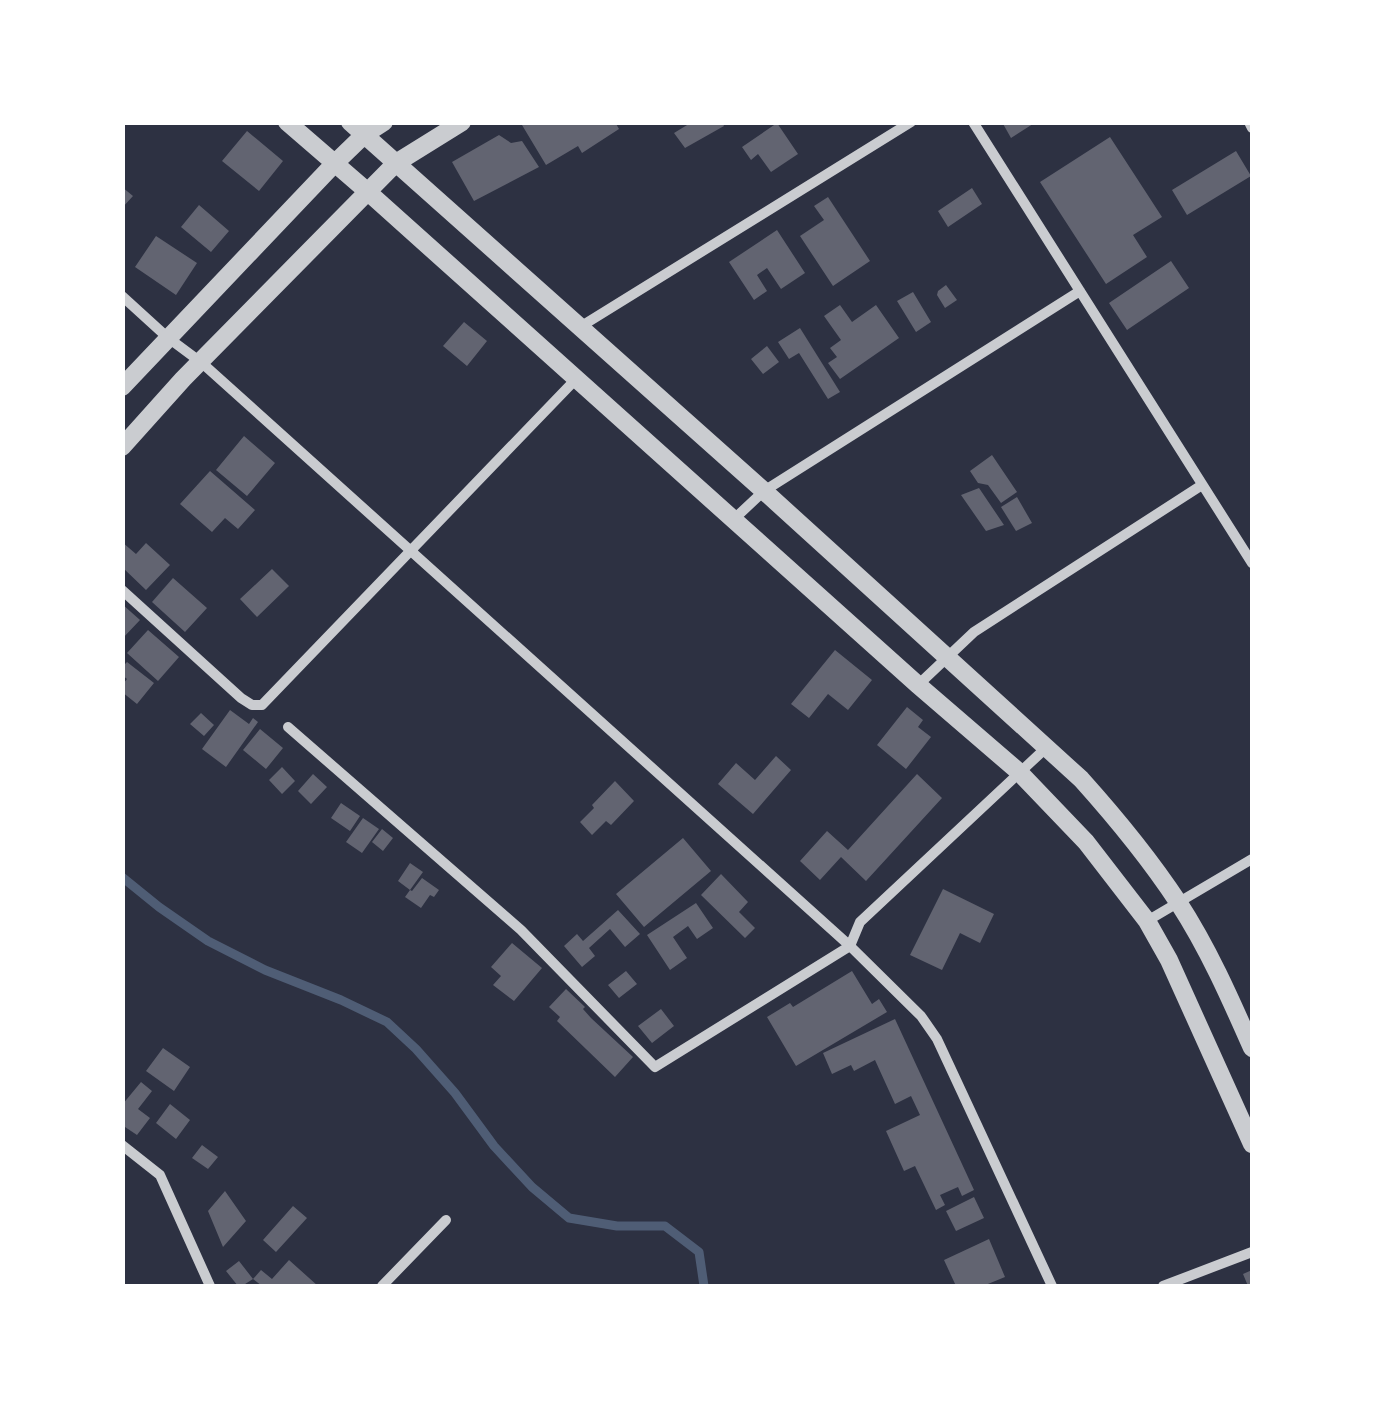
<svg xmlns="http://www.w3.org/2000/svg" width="1375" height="1409" font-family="Signika,sans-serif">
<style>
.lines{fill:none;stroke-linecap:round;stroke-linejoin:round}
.stream{stroke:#4f5d75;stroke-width:9}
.building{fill:#626471}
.minor{stroke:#caccd0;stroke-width:10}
.tertiary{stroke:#caccd0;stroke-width:18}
</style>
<rect width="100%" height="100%" fill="#2d3142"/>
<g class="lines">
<path class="stream" d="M122 877 159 907 208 941 265 970 341 1000 387 1022 416 1049 455 1093 494 1146 532 1187 569 1218 617 1226H665L699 1252 704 1286"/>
</g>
<path class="building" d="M525 122H615L619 129 582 153 578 146 546 165 522 125Z
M692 122H722L724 126 685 148 674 133Z
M1002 122H1036L1011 138Z
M777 123 798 154 771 172 758 154 751 160 742 147Z
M247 131 283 161 259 191 222 161Z
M499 135 511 143 522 141 539 167 474 201 452 162Z
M1110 137 1162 217 1133 235 1147 257 1106 284 1040 182Z
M1236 151 1251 176 1187 215 1172 190Z
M122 187 133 196 122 208Z
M972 188 982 204 948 227 938 211Z
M828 197 870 261 833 286 800 236 824 220 814 206Z
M199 205 229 231 211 252 181 227Z
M777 230 805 273 781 289 767 268 757 275 767 291 754 300 729 262Z
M156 236 197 263 176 295 135 267Z
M1171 261 1189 288 1127 330 1109 303Z
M946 285 957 300 945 308 937 295 938 291Z
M913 292 931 322 916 332 897 301Z
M840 305 852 322 876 305 899 338 840 379 828 363 837 357 830 348 841 340 824 316Z
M464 322 487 341 467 366 443 346Z
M800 328 840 392 828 399 799 353 789 359 778 342Z
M767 346 779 362 763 374 751 359Z
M244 436 275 463 247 496 216 470Z
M992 455 1017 492 1001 503 988 485 978 483 970 471Z
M210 471 255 510 238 529 225 518 212 532 180 504Z
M979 488 1004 525 986 531 961 495Z
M1017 497 1032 523 1016 531 1001 507Z
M122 542 136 554 146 543 170 565 146 590 122 567Z
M272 569 289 586 257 617 240 599Z
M173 578 207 608 185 632 152 602Z
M122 604 140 620 122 639Z
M148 630 179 657 158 681 127 653Z
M835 650 872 680 848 710 828 694 809 718 791 704Z
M127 662 154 683 137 704 122 692V685L127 679 122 675V667Z
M907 707 923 720 918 727 931 737 906 769 877 745Z
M230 710 249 724 253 718 258 722 226 767 202 749Z
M201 713 214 725 204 736 190 724Z
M260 729 283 748 266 769 243 750Z
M776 756 791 770 753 814 718 784 736 763 755 780Z
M282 767 295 781 282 794 269 780Z
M313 774 327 787 311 804 298 791Z
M917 774 942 798 866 881 841 857 820 880 800 861 827 831 848 850Z
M615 781 634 801 611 825 606 821 592 835 580 822 594 808 592 805Z
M341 803 360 816 350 831 331 818Z
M363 818 379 829 362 853 346 842Z
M382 829 393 838 383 851 372 842Z
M683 838 711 871 644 927 616 894Z
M410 863 423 872 410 890 398 881Z
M721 874 748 902 739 912 755 928 745 938 701 895Z
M422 878 439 890 434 897 430 895 421 908 405 897 410 890 412 891Z
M943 889 994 914 980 943 960 933 942 970 910 955Z
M696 903 713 928 697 939 688 926 673 937 687 958 670 970 647 935Z
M618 910 640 934 625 947 610 929 589 948 595 956 582 967 564 946 577 934 583 941Z
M512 943 542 968 514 1001 493 985 501 976 491 967Z
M626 971 637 984 619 998 608 985Z
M852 971 872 1004 879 999 887 1012 796 1066 767 1017 790 1003 793 1007Z
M566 989 585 1007 583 1009 591 1018 633 1057 615 1077 557 1021 560 1017 549 1007Z
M661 1009 674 1026 652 1043 638 1026Z
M895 1019 974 1190 962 1196 958 1187 940 1195 945 1205 936 1210 915 1166 904 1171 886 1131 920 1115 911 1096 895 1104 875 1060 854 1071 851 1065 832 1074 823 1053Z
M163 1048 190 1067 174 1091 146 1071Z
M141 1082 152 1091 138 1109 150 1118 137 1135 122 1125V1105Z
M170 1104 190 1120 176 1139 156 1123Z
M202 1145 218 1157 208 1169 192 1158Z
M225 1191 246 1221 223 1247 208 1211Z
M974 1197 984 1218 956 1231 946 1211Z
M293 1206 307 1218 276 1252 263 1240Z
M989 1239 1005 1277 983 1286H956L944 1260Z
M289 1260 318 1286H262L253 1279 261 1270 272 1279Z
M239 1261 253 1279 242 1286H238L226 1271Z
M1252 1270V1286H1248L1243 1274Z"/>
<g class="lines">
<path class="minor" d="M973 122 1252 563
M1249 122 1252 128
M122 296 167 337 202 363 850 946 921 1016 937 1039 1052 1286
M580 327 911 122
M734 519 764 491 1080 291
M122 590 241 698 252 705H262L577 378
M918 685 974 632 1202 485
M288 727 521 930 655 1067 850 946 860 922 1047 747
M1147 921 1252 859
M122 1145 160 1175 210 1286
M382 1286 446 1220
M1163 1286 1252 1252"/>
<path class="tertiary" d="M287 122 368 192 918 685 1019 772 1086 842 1147 921 1169 960 1252 1144
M350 122 764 491 1081 779C1116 818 1149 858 1178 902 1208 948 1230 998 1252 1048
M122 387 334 164 364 135 384 122
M122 447 183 379 396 163 462 122"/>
</g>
<rect width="1375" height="1409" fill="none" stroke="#ffffff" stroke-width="250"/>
</svg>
